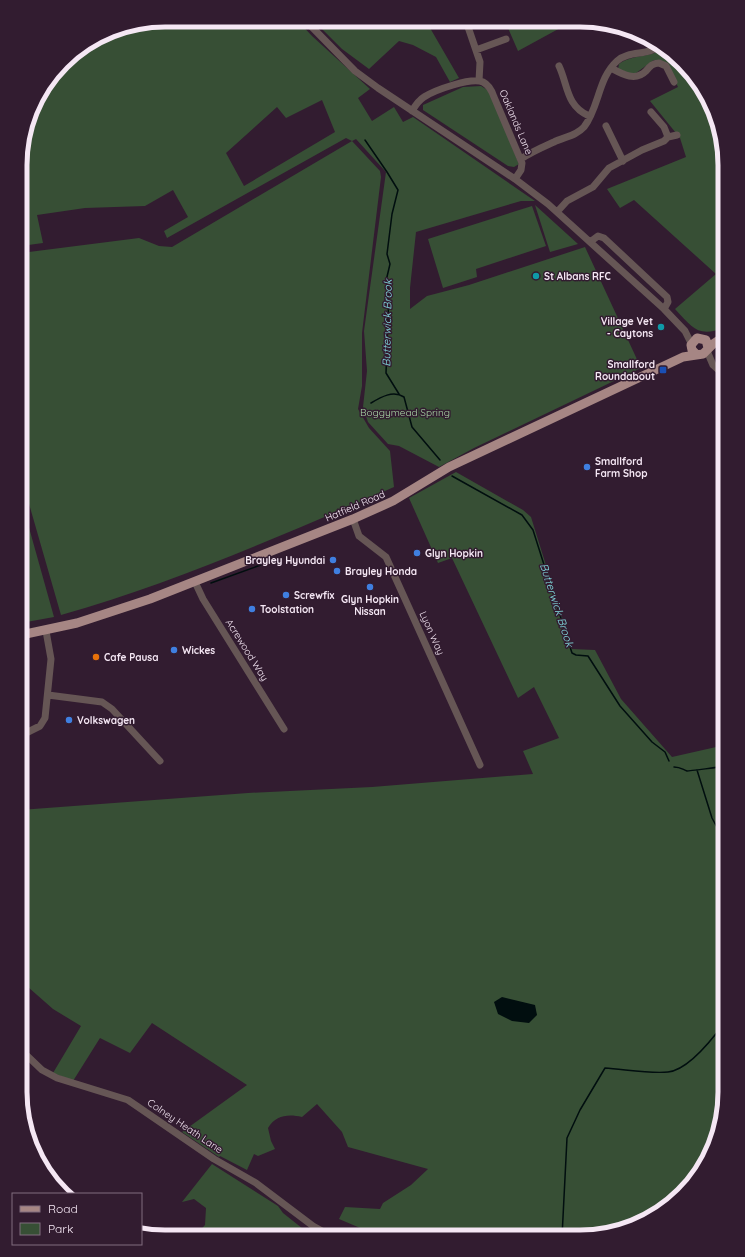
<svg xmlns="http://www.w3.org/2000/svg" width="745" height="1257" font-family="Quicksand,sans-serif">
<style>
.green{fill:#374f35;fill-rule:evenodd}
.water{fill:#010e0f}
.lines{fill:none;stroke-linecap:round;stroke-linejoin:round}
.stream{stroke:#010e0f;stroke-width:1.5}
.minor{stroke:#665655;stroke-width:7}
.major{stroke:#a68684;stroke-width:9}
.culture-dot{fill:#0f9aa8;stroke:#321c30;stroke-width:1.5}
.transit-dot{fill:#1a4fb4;stroke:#321c30;stroke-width:1.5}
.shop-dot{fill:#3f7fe0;stroke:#321c30;stroke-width:1.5}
.food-dot{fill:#e8710a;stroke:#321c30;stroke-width:1.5}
.labels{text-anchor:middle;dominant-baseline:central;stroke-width:3;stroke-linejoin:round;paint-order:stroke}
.street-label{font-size:10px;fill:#f5e7f4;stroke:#321c30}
.poi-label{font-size:10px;font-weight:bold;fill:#f5e7f4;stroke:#321c30;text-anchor:start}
.park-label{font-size:10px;fill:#a9d9a6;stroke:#321c30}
.water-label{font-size:11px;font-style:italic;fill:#82dcdf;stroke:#321c30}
.rim{fill:none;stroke:#f5e7f4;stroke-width:5}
</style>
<rect width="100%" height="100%" fill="#321c30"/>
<path class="green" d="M165 20H297L312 36 370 89 358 98 372 121 394 107 403 122 413 117 535 201H521L416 232 410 288V309L427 296 469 285 585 247 641 368 474 448 439 467 399 446 388 444 368 422 363 407 367 371 364 331 386 172 356 139 352 141 380 171 381 177 362 333V386L358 409 369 428 390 451 394 487 369 498C268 541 167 585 61 615L21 476V253L139 238 159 246 172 247 352 141 346 138 167 238 164 231 188 217 173 190 145 206 85 208 37 215 43 243 21 246V146L35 101 69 56 110 31ZM322 100 335 132 244 186 226 153 277 107 286 118Z
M313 20 426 21 459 78 450 82 436 57 413 45 399 41 369 69 342 49Z
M505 21H573L518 51Z
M661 47 668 50 714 110 722 148 715 151 725 181V270L717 274 725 287V328C697 337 694 329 675 309L716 274 634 200 620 208 607 189 686 157 680 138 650 101 678 87 667 65 654 60 636 73 632 74 618 69 619 64C633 54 649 58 660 50Z
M481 86 489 91 519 164 514 167 508 166 423 110V105L463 87Z
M535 205 578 244 550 252Z
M532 206 546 246 476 269 477 277 443 288 428 239Z
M456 472 523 510 531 517 572 649 595 650 621 699 672 757 725 745V1102L717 1139 695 1180 668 1207 635 1226 580 1237 379 1236 339 1219 345 1207 380 1209 383 1203 411 1185 428 1169 348 1147 342 1132 317 1104 302 1117C288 1114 276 1115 268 1128L271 1141 275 1149 258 1156 254 1154 247 1170 220 1156 219 1157 182 1132 247 1085 152 1023 130 1053 100 1038 73 1081 53 1073 81 1026 53 1009 20 980V810L248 793 372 787 533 774 523 751 559 738 534 687 518 698 452 558 438 563 409 498Z
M21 499 54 617 21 623Z
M212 1164 278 1206 283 1213 312 1236H195L205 1225 206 1208 194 1199 182 1202Z"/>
<path class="water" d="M502 997 535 1005 537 1015 529 1023 512 1021 498 1014 494 1002Z"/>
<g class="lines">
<path class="stream" d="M365 140 387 172 398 190 392 214 387 254 390 264 386 281 389 291 386 373 399 394
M371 403C381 397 393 390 404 397L412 427 440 460
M452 476 522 515 533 530 572 653 576 655 588 656 620 706 652 742 665 752 669 761
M211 583 280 558
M674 767C680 767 682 769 687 771 689 771 721 767 725 766
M697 770 712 818 725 842
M562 1237 567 1138 580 1110 605 1068C623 1069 650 1074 668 1072 688 1070 714 1037 725 1022"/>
<path class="minor" d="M305 20 355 71 378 88 515 179 548 204 664 309 685 331 691 343
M466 21 480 62 479 81
M476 50 506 39
M559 66C568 85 566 106 589 116
M611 68C622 74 635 82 646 71 650 66 653 63 659 63L666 66 674 82
M412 111C415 106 419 100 424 97 435 90 471 77 483 82 489 85 492 91 494 97L522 163 521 170 515 179
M651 112 664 127 668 137
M606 126 623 161
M521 159C531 152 543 147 554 142 564 137 576 136 584 127 599 108 598 78 617 61 629 50 649 56 659 46
M557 212 567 201 593 187 609 168 642 150 664 141 668 137 677 135
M590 242 598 236 604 238 667 297 668 302 664 309
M707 351 713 365 725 376
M353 519 359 536 386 557 480 765
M195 582 203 599 284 729
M48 695 102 702 112 709 160 761
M20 736 40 726 45 718 51 659 46 631
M20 1049 42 1070 57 1078 128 1100 214 1159 256 1183 313 1226 331 1236"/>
<path class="major" d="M696 354 692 350 691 345 697 338 706 340 708 348
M21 635 77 623 150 599 353 519 393 501 449 467 683 357 703 354 713 344 725 336"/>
</g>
<g class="culture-dot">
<circle cx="536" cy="276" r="4"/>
<circle cx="661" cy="327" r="4"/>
</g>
<rect class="transit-dot" x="659" y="366" width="8" height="8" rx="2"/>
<g class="shop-dot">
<circle cx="587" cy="467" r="4"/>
<circle cx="417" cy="553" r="4"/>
<circle cx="333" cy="560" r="4"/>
<circle cx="337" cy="571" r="4"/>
<circle cx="370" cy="587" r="4"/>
<circle cx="286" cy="595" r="4"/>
<circle cx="252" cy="609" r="4"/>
<circle cx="174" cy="650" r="4"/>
<circle cx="69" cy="720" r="4"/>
</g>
<circle class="food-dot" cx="96" cy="657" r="4"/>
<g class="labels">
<g class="street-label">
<text transform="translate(516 122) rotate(67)">Oaklands Lane</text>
<text transform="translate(355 506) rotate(-23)">Hatfield Road</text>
<text transform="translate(432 633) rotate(66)">Lyon Way</text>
<text transform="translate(247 650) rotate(58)">Acrewood Way</text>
<text transform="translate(185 1126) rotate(34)">Colney Heath Lane</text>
</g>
<g class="poi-label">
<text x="544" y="276">St Albans RFC</text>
<text x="653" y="321" text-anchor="end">Village Vet<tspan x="653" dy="12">- Caytons</tspan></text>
<text x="655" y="364" text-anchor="end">Smallford<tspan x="655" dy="12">Roundabout</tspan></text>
<text x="595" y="461">Smallford<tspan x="595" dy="12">Farm Shop</tspan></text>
<text x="425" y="553">Glyn Hopkin</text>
<text x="325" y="560" text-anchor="end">Brayley Hyundai</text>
<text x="345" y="571">Brayley Honda</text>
<text x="294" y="595">Screwfix</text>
<text x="370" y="599" text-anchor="middle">Glyn Hopkin<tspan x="370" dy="12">Nissan</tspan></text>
<text x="260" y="609">Toolstation</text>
<text x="182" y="650">Wickes</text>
<text x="104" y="657">Cafe Pausa</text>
<text x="77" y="720">Volkswagen</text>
</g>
<g class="park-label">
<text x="405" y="412">Boggymead Spring</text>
</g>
<g class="water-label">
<text transform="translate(387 323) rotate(-89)">Butterwick Brook</text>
<text transform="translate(557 605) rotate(72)">Butterwick Brook</text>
</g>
</g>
<path d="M0 0H745V1257H0ZM165 27H580A138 138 0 0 1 718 165V1092A138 138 0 0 1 580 1230H165A138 138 0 0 1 27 1092V165A138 138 0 0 1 165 27Z" fill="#321c30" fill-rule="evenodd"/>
<path class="rim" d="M165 27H580A138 138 0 0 1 718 165V1092A138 138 0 0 1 580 1230H165A138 138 0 0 1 27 1092V165A138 138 0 0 1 165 27Z"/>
<rect x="12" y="1193" width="130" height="52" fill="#321c30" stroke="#806d7e"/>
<rect x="20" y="1206" width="20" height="6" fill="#a68684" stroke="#806d7e"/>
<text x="48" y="1213" font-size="12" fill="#f5e7f4">Road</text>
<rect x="20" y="1223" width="20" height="12" fill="#374f35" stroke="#806d7e"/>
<text x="48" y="1233" font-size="12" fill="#f5e7f4">Park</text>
</svg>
